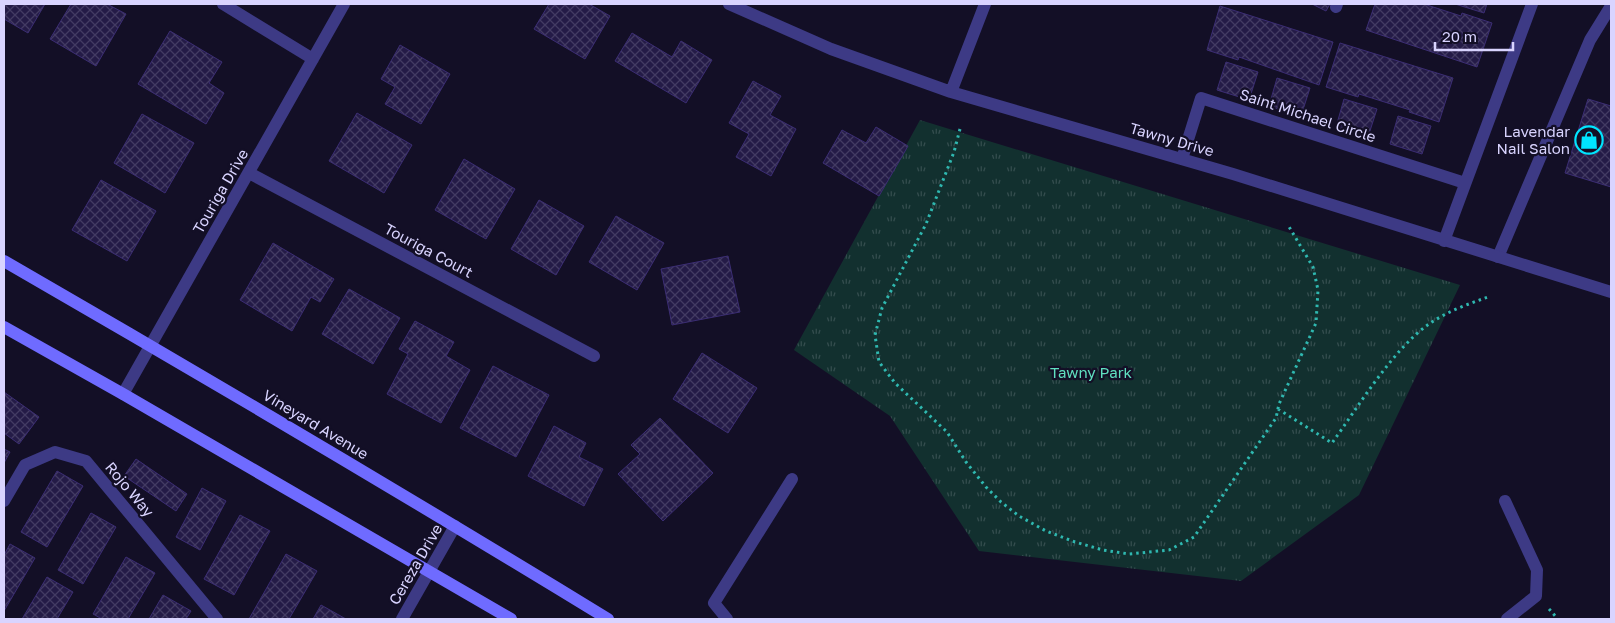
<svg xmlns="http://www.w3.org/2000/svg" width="1615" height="623" font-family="'Golos Text',sans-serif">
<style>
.park{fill:url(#park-tufts)}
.building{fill:url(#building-cross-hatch);stroke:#3b2d73}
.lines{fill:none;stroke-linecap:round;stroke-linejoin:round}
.path{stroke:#2fb8b0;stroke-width:3;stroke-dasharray:2.5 4;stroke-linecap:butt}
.lane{stroke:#3d3a85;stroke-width:12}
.street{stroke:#3d3a85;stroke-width:12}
.secondary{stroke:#6f6bff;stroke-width:12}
.labels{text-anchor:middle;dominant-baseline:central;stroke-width:4.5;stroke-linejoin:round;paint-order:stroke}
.street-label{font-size:15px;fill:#d9d4ff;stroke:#130f26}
.poi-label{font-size:15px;fill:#d9d4ff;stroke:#130f26;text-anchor:end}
.park-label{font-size:15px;fill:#5fe0c0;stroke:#130f26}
</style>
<defs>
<pattern id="park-tufts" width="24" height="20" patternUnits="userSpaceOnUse" patternTransform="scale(1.25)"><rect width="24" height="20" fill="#12302f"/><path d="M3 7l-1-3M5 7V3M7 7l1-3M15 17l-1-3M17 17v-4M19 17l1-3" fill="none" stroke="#344d4e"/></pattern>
<pattern id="building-cross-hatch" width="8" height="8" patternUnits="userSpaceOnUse" patternTransform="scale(1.25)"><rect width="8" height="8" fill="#241b47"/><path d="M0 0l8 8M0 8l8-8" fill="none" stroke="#433b63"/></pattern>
</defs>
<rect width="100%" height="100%" fill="#130f26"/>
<path class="park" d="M920 120 1460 285 1359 495 1241 581 979 551 890 416 794 350Z"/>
<path class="building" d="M4 4H45L28 33 4 19Z
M71 4H107L126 14 96 66 50 39Z
M549 4H589L610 16 585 59 534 29Z
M1312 4H1330L1326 11Z
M1375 4H1424L1461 16 1462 13 1492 23 1477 67 1366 30Z
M1455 4H1487L1484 13Z
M1220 6 1333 42 1319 85 1239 57 1238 60 1207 50Z
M170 31 222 62 209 83 224 93 206 124 138 84Z
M632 33 672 57 681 41 712 60 686 103 615 61Z
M1340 43 1453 78 1439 122 1409 112 1410 110 1359 94 1358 97 1326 87Z
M400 45 450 74 421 124 385 104 395 87 381 79Z
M1226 62 1258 72 1249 100 1217 90Z
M1277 78 1310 88 1301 116 1269 106Z
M753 81 781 96 770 115 796 129 771 176 736 157 749 134 729 123Z
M1344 99 1377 109 1368 137 1336 127Z
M1588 99 1611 106V187L1565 173Z
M357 113 412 145 384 193 329 161Z
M142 114 194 143 165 193 114 163Z
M1398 116 1431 126 1422 154 1390 144Z
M876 127 908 146 879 196 823 163 842 130 866 143Z
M464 159 515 189 486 239 435 210Z
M101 180 156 211 127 261 72 230Z
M539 200 584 226 556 275 511 249Z
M616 216 664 243 637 290 589 262Z
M273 243 334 279 320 302 311 297 292 331 240 300Z
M728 256 740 312 672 325 661 269Z
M349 289 400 318 373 364 322 334Z
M415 321 454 342 446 356 470 370 441 423 387 394 408 354 399 349Z
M702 353 757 388 728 433 673 399Z
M493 366 549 395 516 457 460 428Z
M4 392 39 417 19 444 4 433Z
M660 418 713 473 663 521 618 474 640 454 631 445Z
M554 426 586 443 579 457 603 469 584 506 528 476Z
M4 449 10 452 4 463Z
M136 459 187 494 176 511 124 476Z
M57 471 83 486 47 547 21 532Z
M202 488 226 501 200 550 176 537Z
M91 513 116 527 83 584 58 570Z
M240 515 270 531 234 595 204 579Z
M10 544 35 558 4 611V555Z
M286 554 317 571 289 619H249Z
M126 557 155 573 128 619H102L93 614Z
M47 577 73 592 57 619H22Z
M163 595 191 611 186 619H149Z
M321 605 346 619H313Z"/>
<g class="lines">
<path class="path" d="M960 129 954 152 926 224 882 308 875 335 879 362 895 383 947 432 966 462 986 487 1001 502 1019 516 1046 531 1075 542 1103 550 1129 554 1169 550 1194 537 1276 418 1279 404 1316 323 1318 290 1313 267 1288 225
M1278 409 1332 443C1358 407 1393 349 1429 324 1446 312 1468 304 1488 297
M1549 609 1557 618"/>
<path class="lane" d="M1498 257 1590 40 1611 6"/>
<path class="street" d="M223 4 313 59
M729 4 831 49 951 92 1233 174 1611 292
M1336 7 1337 4
M951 92 985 4
M1182 159 1201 98 1465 183
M249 173 594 356
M1444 241 1532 4
M123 394 344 4
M4 501 25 465 55 452 86 461 217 619
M1505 501 1537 570 1536 596 1507 619
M402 619 455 526
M727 619 714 603 792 479"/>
<path class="secondary" d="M4 261C207 378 408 497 608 619
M4 327 123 394 511 619"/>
</g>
<defs>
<g id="shop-ring" transform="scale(1.4375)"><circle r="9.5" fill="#130f26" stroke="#00e5ff" stroke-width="1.5"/><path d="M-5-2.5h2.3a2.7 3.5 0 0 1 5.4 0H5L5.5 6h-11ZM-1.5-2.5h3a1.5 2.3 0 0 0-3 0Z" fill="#00e5ff"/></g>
</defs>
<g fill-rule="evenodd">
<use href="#shop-ring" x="1589" y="140"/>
</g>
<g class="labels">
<g class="street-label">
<text transform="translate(1308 115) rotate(18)">Saint Michael Circle</text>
<text transform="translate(1172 139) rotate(16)">Tawny Drive</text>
<text transform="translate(220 191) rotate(-60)">Touriga Drive</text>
<text transform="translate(429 250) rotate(28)">Touriga Court</text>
<text transform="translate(316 424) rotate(31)">Vineyard Avenue</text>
<text transform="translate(130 489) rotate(50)">Rojo Way</text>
<text transform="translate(415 564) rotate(-60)">Cereza Drive</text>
</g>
<g class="poi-label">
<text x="1570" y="131">Lavendar<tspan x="1570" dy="17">Nail Salon</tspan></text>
</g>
<g class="park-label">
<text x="1091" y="372">Tawny Park</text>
</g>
</g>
<rect width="1615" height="623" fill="none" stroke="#d9d4ff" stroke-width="10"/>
<path d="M1435 42v8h78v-8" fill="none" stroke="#d9d4ff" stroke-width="2.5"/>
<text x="1442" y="42" font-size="15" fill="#d9d4ff" stroke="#130f26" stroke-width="4" paint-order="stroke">20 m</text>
</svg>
